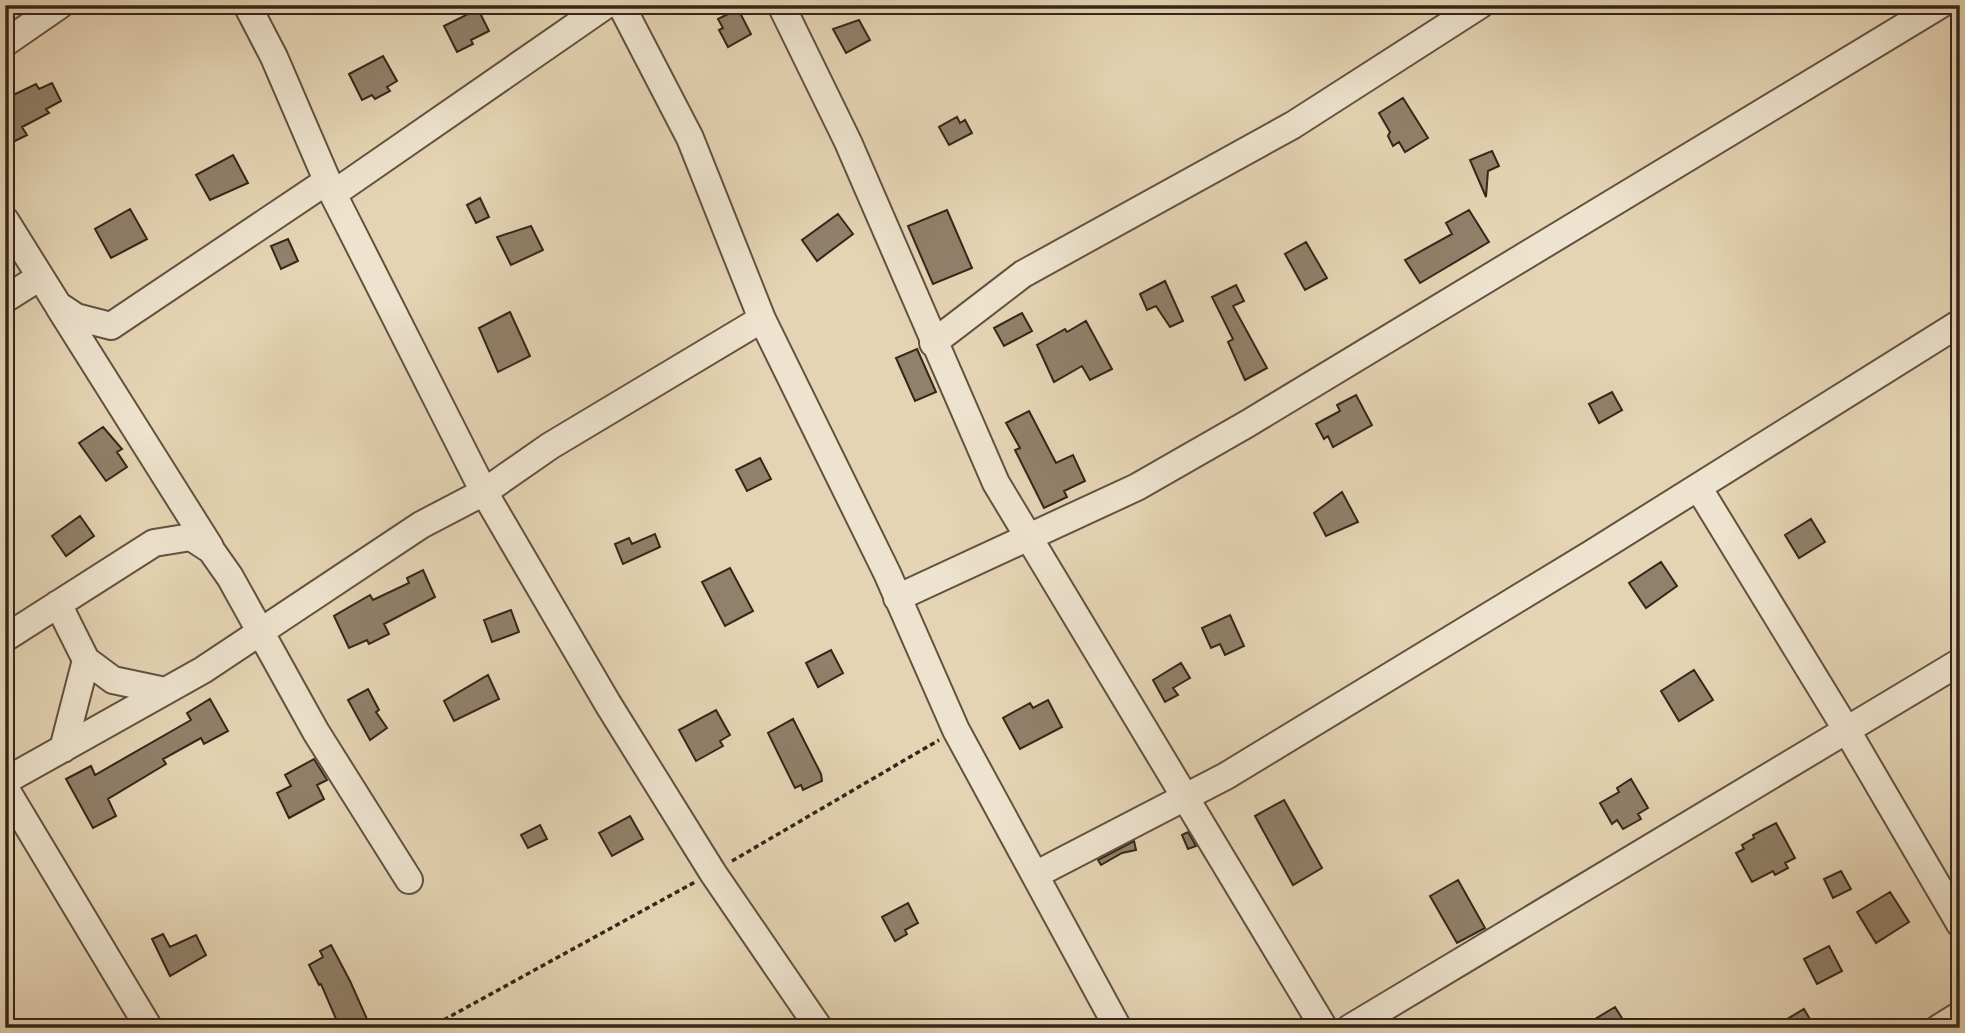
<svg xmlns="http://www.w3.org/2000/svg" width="1965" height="1033" font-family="'IM FELL Great Primer',serif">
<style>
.building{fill:#91806a;stroke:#35261a;stroke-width:2}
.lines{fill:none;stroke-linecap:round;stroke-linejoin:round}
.minor-casing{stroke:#615240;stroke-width:30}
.path{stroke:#35261a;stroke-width:3.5;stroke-dasharray:5 3.5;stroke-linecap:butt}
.minor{stroke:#eee3ce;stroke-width:26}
</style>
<rect width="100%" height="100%" fill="#e5d4b4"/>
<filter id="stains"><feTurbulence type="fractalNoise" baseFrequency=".00286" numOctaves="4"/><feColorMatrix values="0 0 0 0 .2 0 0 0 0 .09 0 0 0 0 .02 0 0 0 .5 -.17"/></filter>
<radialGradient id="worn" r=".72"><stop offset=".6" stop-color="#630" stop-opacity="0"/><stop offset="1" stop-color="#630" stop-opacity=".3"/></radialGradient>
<path class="building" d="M478 9 489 31 471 40 473 44 457 52 444 26Z
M738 9 751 34 728 47 719 30 723 28 718 19Z
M859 20 870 40 846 53 833 29Z
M383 56 397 81 387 87 390 91 375 99 372 95 362 100 349 74Z
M52 83 61 101 46 109 49 113 22 127 27 135 5 146V99L36 84 39 89Z
M1403 98 1428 138 1405 152 1399 142 1393 146 1388 136 1390 132 1379 113Z
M957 117 960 123 965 120 972 133 949 145 939 127Z
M1492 151 1499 166 1488 171 1486 197 1470 160Z
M233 155 248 183 210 200 196 175Z
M480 198 489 217 476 223 467 205Z
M130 209 147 239 111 258 95 229Z
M947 210 972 268 933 284 908 226Z
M1469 210 1489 242 1420 283 1405 260 1452 234 1446 223Z
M838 214 853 234 817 261 802 240Z
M531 226 543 250 511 265 497 237Z
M288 239 298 261 281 269 271 246Z
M1306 242 1327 278 1305 290 1285 254Z
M1165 281 1183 321 1170 327 1156 306 1147 310 1140 294Z
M1236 285 1244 301 1233 306 1267 368 1245 380 1228 342 1233 339 1212 297Z
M510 312 530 356 498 372 479 328Z
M1022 313 1032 331 1004 346 994 328Z
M1086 321 1112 369 1090 380 1082 366 1054 382 1037 345 1065 329 1067 332Z
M917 349 936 392 915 401 896 358Z
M1612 392 1622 410 1599 423 1589 404Z
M1356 395 1372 425 1333 447 1328 436 1324 439 1316 424 1340 411 1337 405Z
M1029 411 1056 463 1073 455 1085 481 1064 491 1067 497 1044 508 1015 450 1020 448 1006 423Z
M103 427 122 449 117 452 127 467 106 481 79 443Z
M760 458 771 479 747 491 736 470Z
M1342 492 1358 522 1326 536 1314 513Z
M80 516 94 536 66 556 52 536Z
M1811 519 1825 542 1799 558 1785 535Z
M655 534 660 547 623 564 615 544 629 538 632 544Z
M1661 562 1677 586 1646 608 1629 583Z
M730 568 753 611 725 626 702 582Z
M423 570 435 597 384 624 389 634 369 644 367 640 349 648 334 616 370 595 373 600 409 583 407 578Z
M511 610 519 632 492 642 484 620Z
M1230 615 1244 646 1225 655 1220 644 1211 648 1202 628Z
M831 650 843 673 818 687 806 663Z
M1181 663 1190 678 1173 688 1178 695 1165 702 1153 680Z
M1694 670 1713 700 1679 721 1661 691Z
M488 675 499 699 454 721 444 701Z
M368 689 379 710 376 712 387 728 370 740 348 700Z
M210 699 228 731 204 744 201 738 163 759 166 764 108 799 116 816 93 828 66 779 91 766 95 775 191 720 187 713Z
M1048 700 1062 727 1020 749 1003 718 1030 703 1033 708Z
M716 710 730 735 720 741 723 746 696 761 679 730Z
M793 719 821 774 822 781 803 790 801 785 795 788 768 733Z
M314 759 327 780 317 785 324 799 289 818 277 793 291 786 285 775Z
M1631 779 1648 808 1638 814 1641 819 1623 829 1617 820 1612 824 1600 803 1619 792 1617 788Z
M1284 800 1322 868 1293 885 1255 816Z
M630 816 643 839 612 856 599 833Z
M1776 823 1795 858 1785 863 1788 868 1775 875 1773 871 1752 882 1736 853 1744 849 1742 845 1754 838 1753 835Z
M540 825 547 839 528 848 521 835Z
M1188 832 1196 846 1188 849 1182 835Z
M1134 841 1136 850 1122 853 1101 865 1098 860Z
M1841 871 1851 889 1833 898 1824 879Z
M1458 880 1485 928 1457 943 1430 896Z
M1890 892 1909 922 1876 943 1857 912Z
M908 903 918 923 905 930 907 934 895 941 882 917Z
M163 934 170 947 196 935 206 955 170 976 152 939Z
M331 945 350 981 371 1028H340L321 984 319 985 309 965 323 957 320 951Z
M1829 946 1842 971 1817 984 1804 959Z
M1615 1007 1628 1028H1580Z
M1804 1009 1815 1028H1772Z"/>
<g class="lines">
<g class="minor-casing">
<path id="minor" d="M247 5 274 57 333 194 484 492 608 704 713 873 819 1028
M621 5 690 138 762 319 887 573 956 730 1118 1028
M781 5 848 142 996 483 1324 1028
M5 43 60 5
M333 194 606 5
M5 220 58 305 76 317 111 326 327 181
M5 299 40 277
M59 307 210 547
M933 343 1023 274 1293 125 1480 5
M1698 487 1846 729 1960 924
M897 598 1137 487 1247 424 1940 5
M58 604 86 660 63 749
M5 638 154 543 191 537 211 550 230 577 316 732 409 880
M86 660 113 680 165 691
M5 781 203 670 421 525 484 492 550 446 762 319
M5 788 149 1028
M1035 875 1226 776 1591 554 1960 323
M1350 1028 1960 662
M1939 1028 1960 1015"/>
</g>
<path class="path" d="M732 861 939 740
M429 1028 695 882"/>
<use href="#minor" class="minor"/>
</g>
<rect width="1965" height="1033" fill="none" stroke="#e5d4b4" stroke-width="28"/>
<rect x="7" y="7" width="1951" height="1019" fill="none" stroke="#35261a" stroke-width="3.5"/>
<rect x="14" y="14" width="1937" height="1005" fill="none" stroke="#35261a" stroke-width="2"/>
<rect width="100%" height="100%" filter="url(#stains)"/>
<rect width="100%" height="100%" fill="url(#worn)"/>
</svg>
